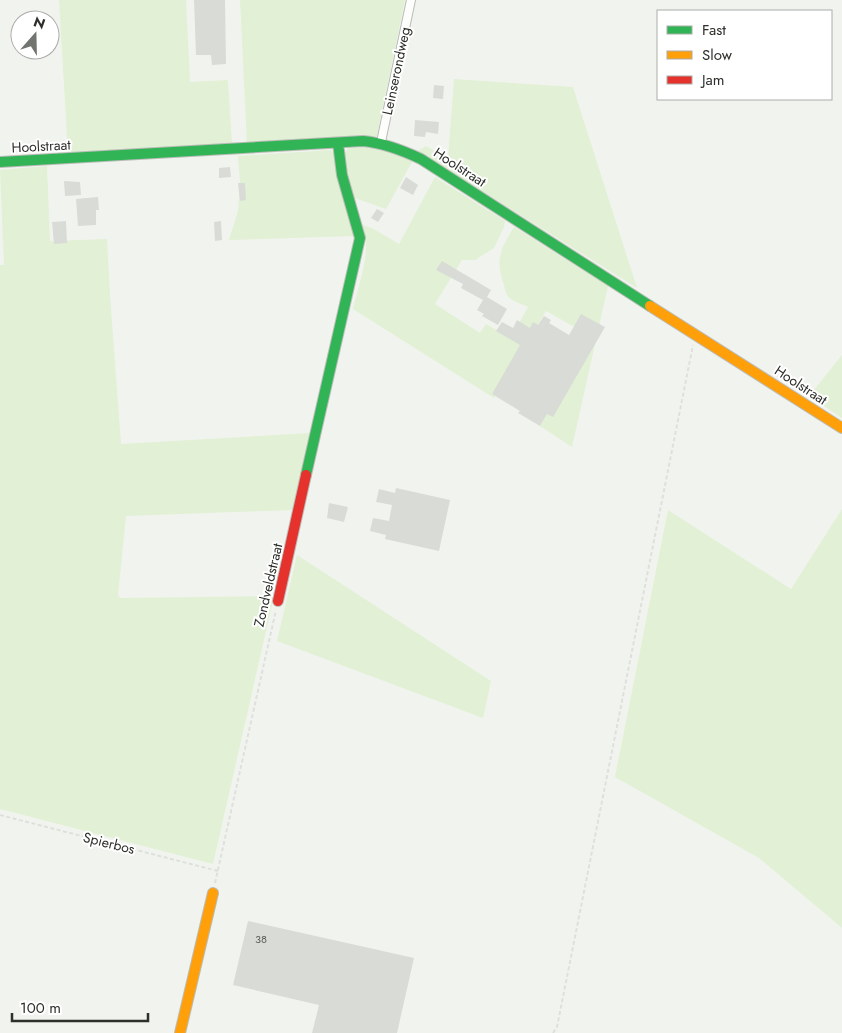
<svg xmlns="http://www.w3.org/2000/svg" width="842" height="1033" font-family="Jost,sans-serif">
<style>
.green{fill:#e2f0d5}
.building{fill:#d9dbd6}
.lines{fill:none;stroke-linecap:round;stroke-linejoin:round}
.street-casing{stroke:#babcb8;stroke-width:10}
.fast-casing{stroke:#babcb8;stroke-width:12}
.slow-casing{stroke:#babcb8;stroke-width:12}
.jam-casing{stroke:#babcb8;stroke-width:12}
.path{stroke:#dee0dd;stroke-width:2;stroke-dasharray:4 2.5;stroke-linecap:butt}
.street{stroke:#fdfdfc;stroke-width:8}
.fast{stroke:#30b455;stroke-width:10}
.slow{stroke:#ff9f0a;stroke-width:10}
.jam{stroke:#e5322d;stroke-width:10}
.labels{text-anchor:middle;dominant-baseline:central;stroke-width:4;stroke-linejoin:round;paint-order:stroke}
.number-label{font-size:11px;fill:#585b56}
.street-label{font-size:14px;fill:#2c2f2a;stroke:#fff}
</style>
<rect width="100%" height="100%" fill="#f1f4ee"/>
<path class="green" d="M59 0H186L190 82 228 80 232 144 68 154Z
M240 0H405L377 136 247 144Z
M454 79 573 87 637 288 418 151 426 146 448 158Z
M386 147 412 162 386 209 352 197 343 156 348 148Z
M331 150 336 156 353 223V236L229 240 238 211 240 183 238 156Z
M47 166 50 241 107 239 110 295 121 444 310 433 293 510 126 516 118 595 120 598 274 596 213 864 0 809V265H4L0 170Z
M435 177 505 221 504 227 494 248 475 260H462L435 304 480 333 486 324 511 338 528 307C523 304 516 303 511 299 506 296 505 290 504 285 495 260 500 249 514 227L608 286 572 447 540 426 592 337 546 311 494 398 353 309C359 283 372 251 363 225L372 228 399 244Z
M842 355V418L809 396Z
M842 509V928L759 858 615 777 668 510 791 589Z
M297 555 491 681 483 718 277 641Z"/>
<path class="building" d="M194 0H225L226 64 212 65 211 55H196Z
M434 85 444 86 443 99 433 98Z
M415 120 439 122 438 134 426 132 425 137 414 136Z
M230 167 231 177 219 178V168Z
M406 177 418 185 413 195 400 188Z
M64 181 80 182 81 195 65 196Z
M238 183H245L246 200 240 201Z
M98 197 99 210H96V225L78 226 76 199Z
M377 209 384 213 378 222 371 218Z
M66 221 67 243 54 244 52 222Z
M221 221 222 240 215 241 214 222Z
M442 261 491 290 487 297 507 309 498 325 482 316 484 314 477 310 483 300 461 288 463 284 436 270Z
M581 314 605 327 553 417 547 414 540 426 518 413 520 411 492 394 520 345 496 331 502 322 513 328 517 320 530 328 533 322 538 325 544 316 551 320 549 323 569 335Z
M396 488 450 500 439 551 385 539 386 535 370 531 373 518 389 521 392 505 376 502 379 489 395 493Z
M329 503 348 507 344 522 327 518Z
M248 921 414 958 397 1033H312L319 1005 233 985Z"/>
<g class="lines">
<g class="street-casing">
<path id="street" d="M381 142 411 0"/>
</g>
<g class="fast-casing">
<path id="fast" d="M0 162 363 141C384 143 402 150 421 159L650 306
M306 475 360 238 342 175 338 143"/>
</g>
<g class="slow-casing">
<path id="slow" d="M650 306 842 428
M180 1033 213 893"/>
</g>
<g class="jam-casing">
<path id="jam" d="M278 601 306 475"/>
</g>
<path class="path" d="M0 815 218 871
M215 883 276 610
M553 1033 557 1027 693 345"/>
<use href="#street" class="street"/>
<use href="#fast" class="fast"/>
<use href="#slow" class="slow"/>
<use href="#jam" class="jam"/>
</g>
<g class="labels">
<g class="number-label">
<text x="261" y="939">38</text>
</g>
<g class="street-label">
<text transform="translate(396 71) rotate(-78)">Leinserondweg</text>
<text transform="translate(41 146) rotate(-3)">Hoolstraat</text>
<text transform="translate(460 167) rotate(33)">Hoolstraat</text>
<text transform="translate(801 385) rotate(33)">Hoolstraat</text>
<text transform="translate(268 585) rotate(-77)">Zondveldstraat</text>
<text transform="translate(109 843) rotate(14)">Spierbos</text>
</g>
</g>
<rect x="657" y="10" width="175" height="90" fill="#ffffff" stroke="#abacaa"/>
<rect x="667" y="26" width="25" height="8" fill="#30b455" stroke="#abacaa"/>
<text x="702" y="35" font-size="15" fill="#2c2f2a">Fast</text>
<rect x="667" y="51" width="25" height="8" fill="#ff9f0a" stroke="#abacaa"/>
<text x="702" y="60" font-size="15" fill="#2c2f2a">Slow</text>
<rect x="667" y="76" width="25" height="8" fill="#e5322d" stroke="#abacaa"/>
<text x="702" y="85" font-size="15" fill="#2c2f2a">Jam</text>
<g transform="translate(35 35) rotate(20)"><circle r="24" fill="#ffffff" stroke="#abacaa"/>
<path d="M0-4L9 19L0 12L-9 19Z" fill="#71746f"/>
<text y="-8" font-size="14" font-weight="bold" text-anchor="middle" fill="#2c2f2a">N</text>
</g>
<path d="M12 1013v8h136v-8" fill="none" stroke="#2c2f2a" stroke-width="2.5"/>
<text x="20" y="1013" font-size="15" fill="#2c2f2a" stroke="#ffffff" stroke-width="4" paint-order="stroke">100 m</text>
</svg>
